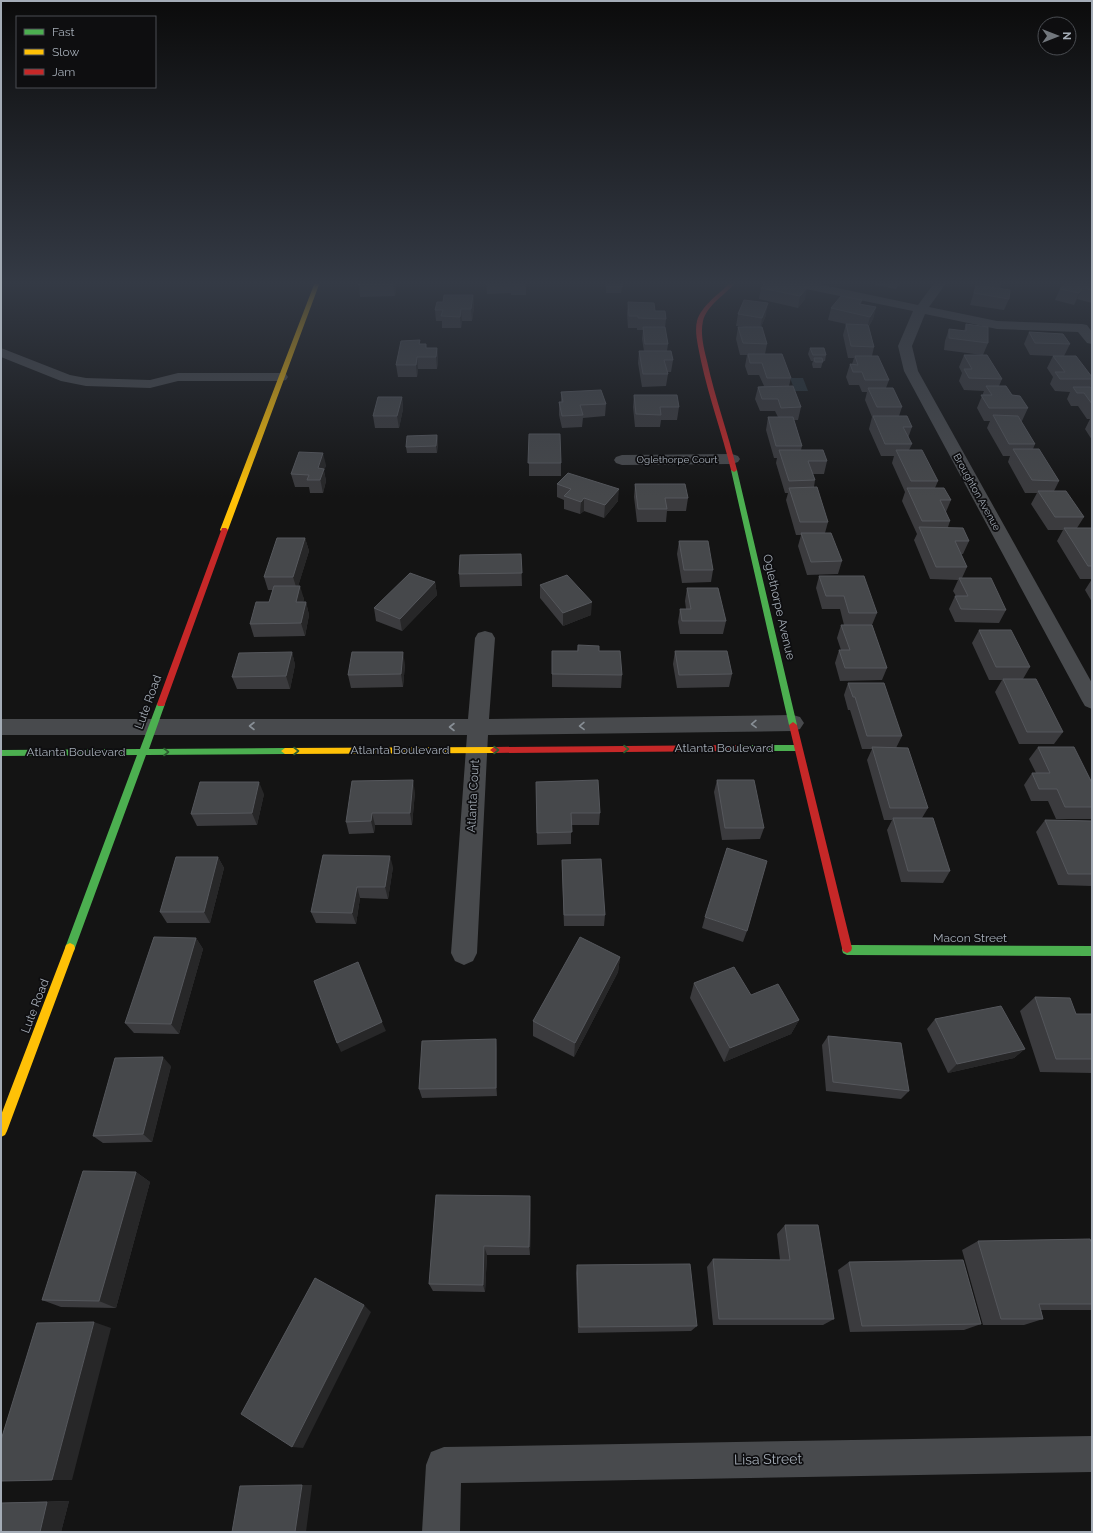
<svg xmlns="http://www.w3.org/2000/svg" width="1093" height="1533" font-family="Raleway,sans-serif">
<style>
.water{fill:#273136}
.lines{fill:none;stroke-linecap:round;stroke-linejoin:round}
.street{fill:#484a4d;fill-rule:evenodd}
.fast{fill:#4caf50;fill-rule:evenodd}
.slow{fill:#ffc107;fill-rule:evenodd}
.jam{fill:#c62828;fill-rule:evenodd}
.wall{fill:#3b3b3e}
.shaded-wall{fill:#272728}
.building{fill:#46484b;stroke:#55575c}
.oneway{stroke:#888f96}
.oneway2{stroke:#2d5e30}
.labels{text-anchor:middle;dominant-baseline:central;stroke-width:3.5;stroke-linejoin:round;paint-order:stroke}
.far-street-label{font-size:10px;fill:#a4acb6;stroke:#0e0e10}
.street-label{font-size:12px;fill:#a4acb6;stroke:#0e0e10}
.near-street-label{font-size:14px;fill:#a4acb6;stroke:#0e0e10}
</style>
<rect width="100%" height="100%" fill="#141414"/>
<path class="water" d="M790 378H803L808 391H795Z"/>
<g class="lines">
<path class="street" d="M785 282H809L918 305 935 282H947L929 307 997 321 1082 324 1087 325 1092 332V344L1087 343 1078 332 997 329 925 314 912 346 918 371 1092 683V709L1085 706 1082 701 904 371 898 346 913 311 791 286 787 285Z
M1 348 70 375 86 378 150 380 178 373H281L286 374 288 377 286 380 281 381H178L150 388 86 386 61 381 1 357Z
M732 454 738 456 740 459 738 462 732 464 622 465 616 463 614 460 616 457 622 455Z
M485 631 492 633 495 638 489 719 793 715 800 717 804 723 800 729 793 731 488 735 477 953 473 961 464 965 455 961 451 953 467 735H1V719H468L475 638 478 633Z
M1092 1436V1472L461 1483 460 1532H422L426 1465 431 1452 444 1447Z"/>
<path class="fast" d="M734 468 737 470 797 725 793 728 789 725 731 470Z
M161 701 165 704 149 749 285 748 289 751 285 754 146 755 75 948 74 951 70 953 66 951 65 948 137 755 1 756V750L140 749 157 704Z
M739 745H798L802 748 798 751H739L735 748Z
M847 943 851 945 1092 946V956L847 955 843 953 842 950 843 945Z"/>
<path class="slow" d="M315 282H320L228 530 226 532H222L220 530Z
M494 747 498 750 494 753 285 754 281 751 285 748Z
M70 943 74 945 75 948 7 1131 5 1135 1 1137V1115L65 948 66 945Z"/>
<path class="jam" d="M731 282H736C726 294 707 305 703 321 700 334 704 349 707 361 715 398 728 433 737 470L734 472 731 470C722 433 709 398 701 361 699 349 694 333 697 321 701 306 720 293 731 282Z
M222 528H226L228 530 165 704 164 706H158L157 704Z
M793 722 797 725 852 948 851 951 847 953 843 951 842 948 789 725Z
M739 745 743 748 739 751 494 753 490 750 494 747Z"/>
</g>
<path class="wall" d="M395 282 396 290 395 296 360 297 359 285Z
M486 282H526V295H511V293L487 294Z
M606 282 622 287 621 293H606Z
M781 282 805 299 798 308 759 299 761 288Z
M877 282H901L896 289 876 285Z
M979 282H1002L1000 288 979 285Z
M1092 282V303L1077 299 1074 305 1055 300 1060 289Z
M976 285 1009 299 1004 310 970 305Z
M473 295 474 307 472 321H462L461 328H442V321H436L435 310Z
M862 300 861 304 876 307 873 319 869 326 874 347 872 356 889 380 886 388 902 407 899 416 912 427 908 438 912 444 909 450 938 481 935 488 951 500 946 512 950 521 948 527 969 541 963 554H961L967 567 962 578 1006 610 999 623 955 622 949 609 955 596H956L953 591 958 580 930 579 914 540 917 534 902 501 905 492 892 463 894 456H881L869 429 872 417 865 400 867 392H862L859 385H849L846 377 850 364H852L854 358H848L843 335 846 324 828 320 831 308Z
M628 302 655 311 666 319 665 328 668 344 667 351 673 360 671 372H667L668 374 666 386 642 387 638 363 639 351H644L642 339 643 330H637V328H628L627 314Z
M738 314 766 315 761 327 767 344 765 354 791 378 789 386 801 407 798 420H794L802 446 801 450 827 461 824 474H813L815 480 814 487 828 522 825 533 842 561 838 574 807 575 798 546 801 535H796L786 500 788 493H785L776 463 777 458H774L766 430 768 417H778L775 411H760L755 399 758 387 764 386 759 375H748L745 366 747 355H740L736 339 738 327H745L736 326Z
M966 324 988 343 983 355 1002 379 999 386 1012 395 1028 408 1022 421H1021L1035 444 1033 449 1059 481 1054 491 1084 517 1077 528 1092 529V602L1085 590 1092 579H1080L1057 541 1063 530H1048L1031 504 1037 493H1025L1008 462 1010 456H1003L987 428 990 421H984L977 408 984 391 964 390 959 381 962 373 959 367 964 355H982L944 350 945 341 949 329 964 331Z
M1029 332 1070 344 1064 356 1092 377V384L1090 387H1092V440L1085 429 1090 419H1087L1078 406H1071L1067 399 1070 392 1055 391 1050 384 1053 377 1047 368 1053 356 1030 355 1024 344Z
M420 344 427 348H437L438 360 437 369H418L417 377H398L396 365Z
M810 348 826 355 825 361H823L821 368H813L812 364 813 361H811L808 354Z
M561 392 606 404 605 416 583 418 582 427 562 428 559 415V402H561Z
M634 395 679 407 677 420H661L660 427H635L633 407Z
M402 397 403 409 399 428H375L373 416Z
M529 434 561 463V476H529Z
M437 435 438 442 437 453H407L406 447Z
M326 465 324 471 326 481 323 493H310L309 487H295L291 474Z
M557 484 618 501 604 518 584 511 580 514 564 509V500L557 497Z
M635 484 688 498 686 511H667L666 522H637L634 497Z
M305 538 309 551 298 586 304 599 303 602H306L309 615 305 636 254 637 250 624 269 602 273 590H268L264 577Z
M679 541 713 570 711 582 682 583 677 554Z
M521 554 522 586 460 587 459 574Z
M819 576 877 613 872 625 887 668 882 680 840 681 835 663 839 650H841L837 638 841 625H844L840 609H822L816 588Z
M435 582 437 595 402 631 376 621 374 608Z
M540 585 591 615 563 626 540 598Z
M687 588 726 621 723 634H680L678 622 680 609H686L685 601Z
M979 630 1030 667 1023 679 1063 732 1054 744H1019L995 692 1002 680H989L972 643Z
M578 645 599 651 622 675 621 688 552 687V651H577Z
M675 651 732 674 729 687 677 688 673 664Z
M292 652 295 665 290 689H237L232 677Z
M405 664 403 687 351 688 348 675Z
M848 683 902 736 896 748 928 808 922 818 950 871 943 883 901 882 887 830 892 820H884L867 760 872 749H862L850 710H848L844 695Z
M1038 747 1092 783V819H1056L1048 801H1031L1024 785 1032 773H1036L1029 759Z
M717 780 764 828 760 839 722 840 714 792Z
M536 782 600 813 599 825H571V844L537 845Z
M415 792 412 825H375L374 833 349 834 346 822Z
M264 794 257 825 197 826 191 814Z
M1045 820 1092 821V886L1058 885 1036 832Z
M218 857 224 868 210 923H167L160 912Z
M562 860 605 915 604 926H564L562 871Z
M393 867 388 899 360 898 356 924 316 923 311 912Z
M705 917 747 931 743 942 702 928Z
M196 938 203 949 179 1034 134 1033 125 1023Z
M620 957 618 972 574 1057 533 1036V1021Z
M694 983 751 995 799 1020 791 1034 724 1062 690 998Z
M1035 997 1076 1014H1092V1073L1040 1072 1020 1011Z
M935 1019 1025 1049 1014 1058 948 1073 927 1029Z
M828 1036 909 1091 901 1099 826 1091 822 1045Z
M497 1049V1096L422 1098 419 1089Z
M171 1066 152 1142 103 1143 93 1136Z
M136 1172 150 1182 116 1308 61 1307 42 1300Z
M531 1206 530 1255H487L485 1292 433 1291 429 1284Z
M785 1225 834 1319 823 1325H713L707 1267 713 1259 780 1260 777 1234Z
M978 1241 1092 1244V1310H1041L1043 1319 1024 1325H983L962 1250Z
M849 1262 981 1324 964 1330 850 1332 838 1270Z
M577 1265 697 1326 691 1331 578 1333 576 1273Z
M69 1501 61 1532H1V1503Z"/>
<path class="shaded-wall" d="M394 282H395L396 290 395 296 393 285Z
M898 282H901L896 289Z
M807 288 805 299 798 308 800 296Z
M1083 288 1077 299 1074 305 1079 293Z
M473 295 474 307 472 321 471 309Z
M768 303 766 315 760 330 762 318Z
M876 307 873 319 867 328 870 317Z
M461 309 462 321 461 328 460 317Z
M437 348 438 360 437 369 436 357Z
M417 357 418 369 417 377 416 365Z
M402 397 403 409 399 428 397 416Z
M437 435 438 442 437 453 436 446Z
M323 453 326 465 324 471 326 481 323 493 318 468Z
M619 489 618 501 604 518 605 505Z
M584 498V511L580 514 581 502Z
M305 538 309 551 297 590 293 577Z
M435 582 437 595 402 631 400 619Z
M300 586 304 599 300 615 296 602Z
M306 602 309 615 305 636 301 623Z
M592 602 591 615 563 626V613Z
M292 652 295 665 290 689 286 676Z
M403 652 405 664 403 687 401 674Z
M413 780 415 792 412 825 410 813Z
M259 782 264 794 257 825 252 813Z
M372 813 375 825 374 833 371 821Z
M390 856 393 867 388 899 385 887Z
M218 857 224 868 210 923 204 912Z
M357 887 360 898 356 924 352 913Z
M196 938 203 949 179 1034 171 1024Z
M620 957 618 972 574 1057 575 1043Z
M799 1020 791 1034 724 1062 730 1048Z
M382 1022 386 1031 341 1052 337 1043Z
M496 1039 497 1049V1096L496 1088Z
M1025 1049 1014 1058 948 1073 957 1064Z
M163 1057 171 1066 152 1142 143 1134Z
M136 1172 150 1182 116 1308 99 1301Z
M530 1196 531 1206 530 1255 529 1247Z
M484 1246 487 1255 485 1292 483 1285Z
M364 1305 371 1312 303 1448 292 1447Z
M94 1322 111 1328 72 1480H52Z
M302 1485H312L306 1532H295Z
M69 1501 61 1532H40L47 1502Z"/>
<path class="building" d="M359 282H394L393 285H359Z
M511 282H525V284H510Z
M606 282H622V287H606Z
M765 282H781L807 288 800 296 761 288Z
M1065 282H1092V290L1083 288 1079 293 1060 289Z
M976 285 1010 290 1009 299 974 293Z
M444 295H473L471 309H461L460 317 441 316 443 310H435L437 302H443Z
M841 296 862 300 859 304 876 307 870 317 831 308Z
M744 300 768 303 762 318 738 314Z
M628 302 654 303 655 311H665L666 319 638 318V316H629Z
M846 324 868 325 874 347 851 346Z
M966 324 988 327V343L949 338V329L966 331Z
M643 327H665L668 344H645Z
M738 327H762L767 344 743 343Z
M1029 332 1063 334 1070 344 1035 343Z
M420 340 419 344H426V348H437L436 357H417L416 365H396L401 341Z
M810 348H824L826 355H813Z
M639 351H671L673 360H664L668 374H643Z
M748 354H782L791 378H767L762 363H750Z
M964 355H987L1002 379 969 378 964 369H972Z
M855 356H878L889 380H865L862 372H853L850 364 858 365Z
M1053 356H1076L1092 377V379H1060L1055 372H1065Z
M814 358H822L823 362H815Z
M793 386 801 407 781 408 778 399H762L758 387Z
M986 386H1006L1012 395 1020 396 1028 408H989L981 395H992Z
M1073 387H1092V404L1084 393H1077Z
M868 388H893L902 407H877Z
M601 390 606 404 580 405 583 415 562 416 559 402H563L561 392Z
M634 395H677L679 407H660L661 415 636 414Z
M378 397H402L397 416H373Z
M993 415 1018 416 1035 444H1009Z
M873 416H907L912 427H903L912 444H885Z
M768 417H793L802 446H776Z
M529 434H560L561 463H528Z
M437 435 436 446 406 447 407 436Z
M1013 449H1039L1059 481 1032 480Z
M779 450H823L827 461H808L815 480 789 481Z
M896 450H922L938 481H911Z
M299 452 323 453 318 468 324 469 320 480H307L309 475 291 474Z
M568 473 619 489 605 505 584 498 581 502 564 496 571 489 557 484Z
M635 484H685L688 498H665L667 509H638Z
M817 487 828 522H800L789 488Z
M907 488H944L951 500H940L950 521H922Z
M1038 491H1066L1084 517H1055Z
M919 527 963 528 969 541H955L967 567H936Z
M1064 528H1091L1092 529V566H1088Z
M801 533H831L842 561 811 562Z
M277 538H305L293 577H264Z
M679 541H708L713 570H684Z
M521 554 522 573 459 574 460 555Z
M410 573 435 582 400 619 374 608Z
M567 575 592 602 563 613 540 585Z
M819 576H864L877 613H849L844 596H826Z
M959 578H991L1006 610 961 609 955 596H968Z
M274 586H300L296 602H306L301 623 250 624 256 602H269Z
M687 588H718L726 621H682L680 609H691Z
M841 625H872L887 668H845L839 650H850Z
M979 630H1011L1030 667H996Z
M578 645 599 646V651H620L622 675 552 674V651H578Z
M675 651H727L732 674 679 675Z
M292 652 286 676 232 677 239 653Z
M352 652H403L401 674 348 675Z
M1003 679H1036L1063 732H1027Z
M848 683H884L902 736H867L855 697H853Z
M872 747 908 748 928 808H890Z
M1038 747H1074L1092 783V807H1065L1057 789H1039L1032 773H1050Z
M413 780 410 813H372L371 821 346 822 352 781Z
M598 780 600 813H571L572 832 537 833 536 782Z
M717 780H754L764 828H725Z
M200 782H259L252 813 191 814Z
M893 818H933L950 871H908Z
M1045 820 1092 821V874H1068Z
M727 848 767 861 747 931 705 917Z
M323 855 390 856 385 887H357L352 913 311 912Z
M176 857H218L204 912H160Z
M601 859 605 915H564L562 860Z
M154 937 196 938 171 1024 125 1023Z
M580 937 620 957 575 1043 533 1021Z
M358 962 382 1022 337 1043 314 981Z
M734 967 751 995 778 984 799 1020 730 1048 694 983Z
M1035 997 1070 998 1076 1014H1092V1059H1056Z
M1001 1006 1025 1049 957 1064 935 1019Z
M828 1036 901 1043 909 1091 833 1082Z
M496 1039V1088L419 1089 422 1041Z
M163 1057 143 1134 93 1136 115 1058Z
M83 1171 136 1172 99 1301 42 1300Z
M436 1195 530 1196 529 1247 484 1246 483 1285 429 1284Z
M785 1225H818L834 1319H719L713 1259 790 1260Z
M1090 1239 1092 1244V1304H1039L1043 1319H1001L978 1241Z
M963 1260 981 1324 862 1326 849 1262Z
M690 1264 697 1326 579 1327 577 1265Z
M315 1278 364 1305 292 1447 241 1414Z
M94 1322 52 1480 1 1481V1440L37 1323Z
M302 1485 295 1532H232L240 1486Z
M47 1502 40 1532H1V1503Z"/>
<defs><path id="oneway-chevron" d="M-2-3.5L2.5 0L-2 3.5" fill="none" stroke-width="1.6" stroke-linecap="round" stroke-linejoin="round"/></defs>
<g class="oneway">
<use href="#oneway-chevron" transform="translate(754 724) rotate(179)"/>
<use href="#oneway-chevron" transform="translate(252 726) rotate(-180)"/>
<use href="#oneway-chevron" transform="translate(582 726) rotate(179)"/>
<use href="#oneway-chevron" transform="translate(452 727) rotate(-180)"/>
</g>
<g class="oneway2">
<use href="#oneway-chevron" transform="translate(626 749)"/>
<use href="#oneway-chevron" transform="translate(496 750)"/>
<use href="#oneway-chevron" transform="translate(296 751)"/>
<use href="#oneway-chevron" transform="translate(166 752)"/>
</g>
<linearGradient id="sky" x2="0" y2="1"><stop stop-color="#0b0b0b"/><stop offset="0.57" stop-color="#343a45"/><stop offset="1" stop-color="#343a45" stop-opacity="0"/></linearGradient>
<rect width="1093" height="497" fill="url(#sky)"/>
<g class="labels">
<g class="far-street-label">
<text x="677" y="459">Oglethorpe Court</text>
<text transform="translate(977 492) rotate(61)">Broughton Avenue</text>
</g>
<g class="street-label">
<text transform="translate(779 607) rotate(77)">Oglethorpe Avenue</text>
<text transform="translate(148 702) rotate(-70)">Lute Road</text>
<text x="724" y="748">Atlanta Boulevard</text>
<text x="400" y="750">Atlanta Boulevard</text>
<text x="76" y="752">Atlanta Boulevard</text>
<text transform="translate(473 796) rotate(-87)">Atlanta Court</text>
<text x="970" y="938">Macon Street</text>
<text transform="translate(35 1006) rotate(-69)">Lute Road</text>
</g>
<g class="near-street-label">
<text transform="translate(768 1459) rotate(-1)">Lisa Street</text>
</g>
</g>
<rect width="1093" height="1533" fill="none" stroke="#a4acb6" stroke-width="4"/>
<rect x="16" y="16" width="140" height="72" fill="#0e0e10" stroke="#4a4d52"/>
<rect x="24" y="29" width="20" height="6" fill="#4caf50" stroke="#4a4d52"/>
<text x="52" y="36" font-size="12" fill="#a4acb6">Fast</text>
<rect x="24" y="49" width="20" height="6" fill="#ffc107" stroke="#4a4d52"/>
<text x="52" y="56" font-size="12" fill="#a4acb6">Slow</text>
<rect x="24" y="69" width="20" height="6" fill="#c62828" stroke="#4a4d52"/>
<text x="52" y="76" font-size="12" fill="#a4acb6">Jam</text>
<g transform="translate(1057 36) rotate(90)"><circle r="19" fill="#0e0e10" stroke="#4a4d52"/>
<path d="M0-3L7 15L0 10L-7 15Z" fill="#72777d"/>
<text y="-6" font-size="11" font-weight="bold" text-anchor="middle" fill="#a4acb6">N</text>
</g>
</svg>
